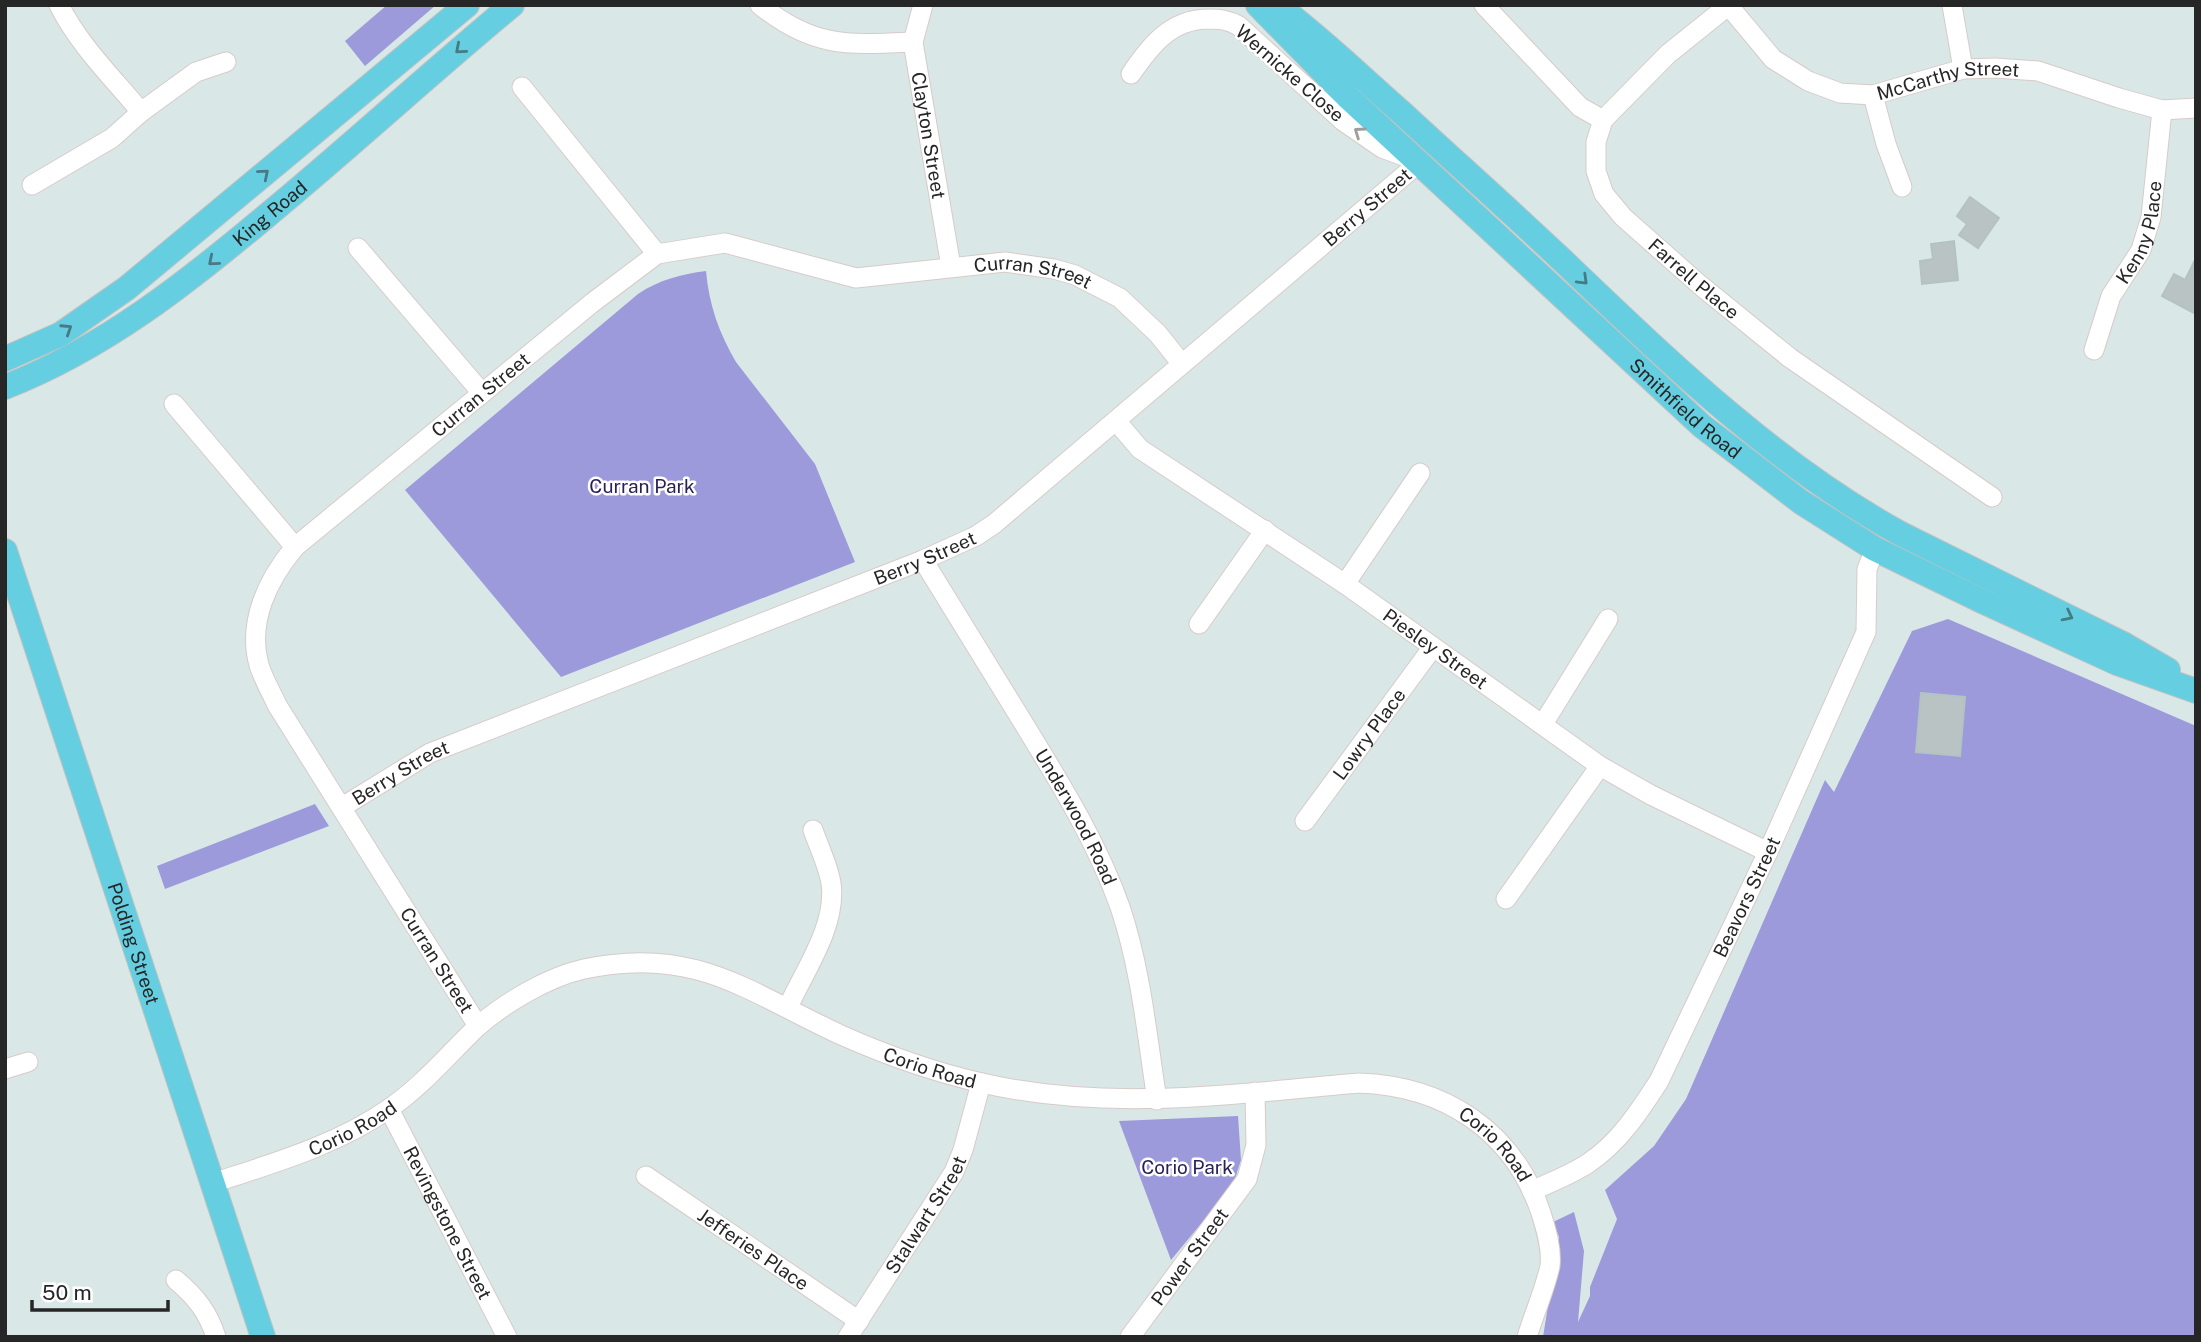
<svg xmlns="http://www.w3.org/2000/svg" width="2201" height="1342" font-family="'Public Sans',sans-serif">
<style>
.green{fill:#9c9ada}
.building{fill:#b9c3c3;stroke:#b3c2c3;stroke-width:2}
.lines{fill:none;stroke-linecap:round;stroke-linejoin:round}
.minor-casing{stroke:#d7cbc8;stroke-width:21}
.major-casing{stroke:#c2c2c2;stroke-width:26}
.minor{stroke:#fff;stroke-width:19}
.major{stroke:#65cfe1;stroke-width:24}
.oneway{stroke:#467a84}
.oneway2{stroke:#9d9d9d}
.labels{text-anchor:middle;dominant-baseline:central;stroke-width:5;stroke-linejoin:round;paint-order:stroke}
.street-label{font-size:19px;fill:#262626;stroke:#fff}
.park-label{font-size:19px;fill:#29205a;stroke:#fff}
</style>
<rect width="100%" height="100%" fill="#d9e8e7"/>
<path class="green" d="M387 5H436L365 66 345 41Z
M706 271C709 305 719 333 736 362L815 464 855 562 561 677 405 490 638 294C659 280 681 274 706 271Z
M1948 619 2196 726V1337H1543L1559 1237 1553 1222 1574 1212 1584 1251 1578 1322 1590 1296V1287L1617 1219 1605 1190 1654 1146 1686 1099 1825 780 1834 792 1912 631Z
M315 804 329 826 165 889 157 866Z
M1238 1116 1241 1160 1233 1185 1171 1260 1119 1121Z"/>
<path class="building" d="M1970 197 1999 218 1978 248 1959 235 1967 224 1957 216Z
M1954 241 1958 280 1922 284 1920 261 1933 259 1931 244Z
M2196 258V314L2162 296 2174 274 2185 280Z
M1921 693 1965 697 1960 756 1916 752Z"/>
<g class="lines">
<g class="minor-casing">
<g id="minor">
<path d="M59 5C79 45 113 78 141 112"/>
<path d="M760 5C813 48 848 45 913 42"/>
<path id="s1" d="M923 5 913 42 951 267"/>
<path d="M1484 5 1580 107 1603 120"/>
<path id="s2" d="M1728 5 1773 59 1808 81 1840 93 1873 95 1963 69 1995 68 2038 71 2119 98 2162 110 2196 108"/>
<path id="s3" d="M1729 5 1668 54 1603 120 1596 142V171L1604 194 1623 217 1700 285 1790 358 1992 497"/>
<path d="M1952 5 1963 69"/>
<path d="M522 87 657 254"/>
<path d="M1873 95 1886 144 1902 187"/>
<path d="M32 185 112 138 141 112 196 72 226 62"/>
<path d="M358 248 482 393"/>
<path id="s4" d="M2094 350 2111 296 2141 250 2151 217 2162 110"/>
<path d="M174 404 295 547"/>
<path id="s5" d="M1117 422 1140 449 1345 584 1600 766 1651 795 1768 852"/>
<path id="s6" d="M923 560C957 615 990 669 1024 724 1060 783 1097 842 1120 907 1141 969 1147 1036 1157 1100"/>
<path d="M1345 584 1420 473"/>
<path d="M1199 624 1265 530"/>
<path d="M1543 724 1608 619"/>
<path id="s7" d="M342 807 430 753 923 560 976 536 994 524 1420 162 1382 148 1343 121 1239 26C1229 20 1220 19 1207 19 1170 20 1150 46 1131 74"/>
<path id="s8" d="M1305 821 1433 647"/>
<path d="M1506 899 1600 766"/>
<path d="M788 1007C805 970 837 925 831 883 828 865 819 847 813 830"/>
<path id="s9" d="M478 1026 277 705C271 692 263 678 259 665 247 622 268 579 295 547L592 303 657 254 725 243 856 278 1005 262 1054 269 1075 275 1120 298 1158 334 1182 364"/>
<path d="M5 1069 28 1062"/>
<path id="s10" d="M389 1109 507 1337"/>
<path id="s11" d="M646 1176 859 1321"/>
<path id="s12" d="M213 1183C274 1163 337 1145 390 1108 422 1086 448 1055 476 1028 504 1003 548 977 584 969 694 945 748 992 841 1035 886 1055 934 1072 982 1083 1107 1112 1233 1094 1359 1083 1444 1086 1513 1130 1541 1213 1546 1229 1552 1249 1550 1266 1545 1289 1534 1314 1527 1337"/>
<path id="s13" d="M1532 1191C1551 1182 1570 1175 1587 1164 1618 1144 1639 1112 1659 1081L1768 852 1866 632 1867 569 1875 549"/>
<path d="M176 1280C196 1297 208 1312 216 1337"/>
<path id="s14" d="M848 1337 954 1172 963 1150 981 1083"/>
<path id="s15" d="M1130 1337 1247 1179 1256 1145 1255 1092"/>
</g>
</g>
<g class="major-casing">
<g id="major">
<path id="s16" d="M1258 5 1350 99 1702 426 1801 502 1875 549 1982 601 2117 663 2196 691"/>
<path d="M1277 5C1321 38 1360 76 1401 112 1454 161 1508 209 1561 259 1666 359 1772 463 1901 534L2125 645 2168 670"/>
<path d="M5 359 61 334 127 288 467 5"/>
<path id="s17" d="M5 387C105 348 189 281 270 213 352 145 430 73 512 5"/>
<path id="s18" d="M5 551 263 1337"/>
</g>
</g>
<use href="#minor" class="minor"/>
<use href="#major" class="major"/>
</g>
<defs><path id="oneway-chevron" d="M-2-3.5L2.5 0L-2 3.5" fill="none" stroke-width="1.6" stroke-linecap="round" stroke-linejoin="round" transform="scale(1.75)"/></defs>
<g class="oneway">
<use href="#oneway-chevron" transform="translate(460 49) rotate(139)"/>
<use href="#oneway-chevron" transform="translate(264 174) rotate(-40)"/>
<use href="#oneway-chevron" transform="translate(213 261) rotate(140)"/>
<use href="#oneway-chevron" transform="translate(1583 280) rotate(44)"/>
<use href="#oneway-chevron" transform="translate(67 329) rotate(-33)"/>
<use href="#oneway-chevron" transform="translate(2068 616) rotate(27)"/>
</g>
<use class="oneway2" href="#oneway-chevron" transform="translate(1359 132) rotate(-145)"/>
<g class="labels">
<g class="street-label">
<text transform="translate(1290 73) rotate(41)">Wernicke Close</text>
<text stroke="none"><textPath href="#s2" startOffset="256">McCarthy Street</textPath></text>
<text stroke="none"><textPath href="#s1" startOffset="133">Clayton Street</textPath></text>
<text stroke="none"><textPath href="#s7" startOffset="1202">Berry Street</textPath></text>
<text stroke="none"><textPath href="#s17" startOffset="318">King Road</textPath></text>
<text stroke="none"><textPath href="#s4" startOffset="128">Kenny Place</textPath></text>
<text stroke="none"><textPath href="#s9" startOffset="1400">Curran Street</textPath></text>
<text stroke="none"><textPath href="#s3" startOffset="371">Farrell Place</textPath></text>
<text stroke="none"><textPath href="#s9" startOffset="791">Curran Street</textPath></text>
<text stroke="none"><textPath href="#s16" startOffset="588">Smithfield Road</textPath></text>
<text stroke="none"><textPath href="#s7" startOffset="635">Berry Street</textPath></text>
<text stroke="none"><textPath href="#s5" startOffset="392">Piesley Street</textPath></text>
<text stroke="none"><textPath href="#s8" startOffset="108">Lowry Place</textPath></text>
<text stroke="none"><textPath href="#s7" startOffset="68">Berry Street</textPath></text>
<text stroke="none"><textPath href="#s6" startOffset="299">Underwood Road</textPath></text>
<text stroke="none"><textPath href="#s13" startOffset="376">Beavors Street</textPath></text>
<text stroke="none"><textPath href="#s18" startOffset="413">Polding Street</textPath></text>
<text transform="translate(437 960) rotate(58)">Curran Street</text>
<text stroke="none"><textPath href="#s12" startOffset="802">Corio Road</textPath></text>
<text stroke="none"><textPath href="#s12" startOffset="150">Corio Road</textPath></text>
<text stroke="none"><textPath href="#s12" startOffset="1390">Corio Road</textPath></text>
<text stroke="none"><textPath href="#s14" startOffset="145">Stalwart Street</textPath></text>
<text stroke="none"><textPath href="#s10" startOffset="128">Revingstone Street</textPath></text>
<text stroke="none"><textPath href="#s11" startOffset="130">Jefferies Place</textPath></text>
<text stroke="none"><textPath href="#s15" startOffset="100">Power Street</textPath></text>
</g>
<g class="park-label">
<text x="642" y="486">Curran Park</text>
<text x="1187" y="1167">Corio Park</text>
</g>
</g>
<rect width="2201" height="1342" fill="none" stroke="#262626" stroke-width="14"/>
<path d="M32 1300v10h136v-10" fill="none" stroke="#262626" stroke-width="3.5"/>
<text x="42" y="1300" font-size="21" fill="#262626" stroke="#ffffff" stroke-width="5" paint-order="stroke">50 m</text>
</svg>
